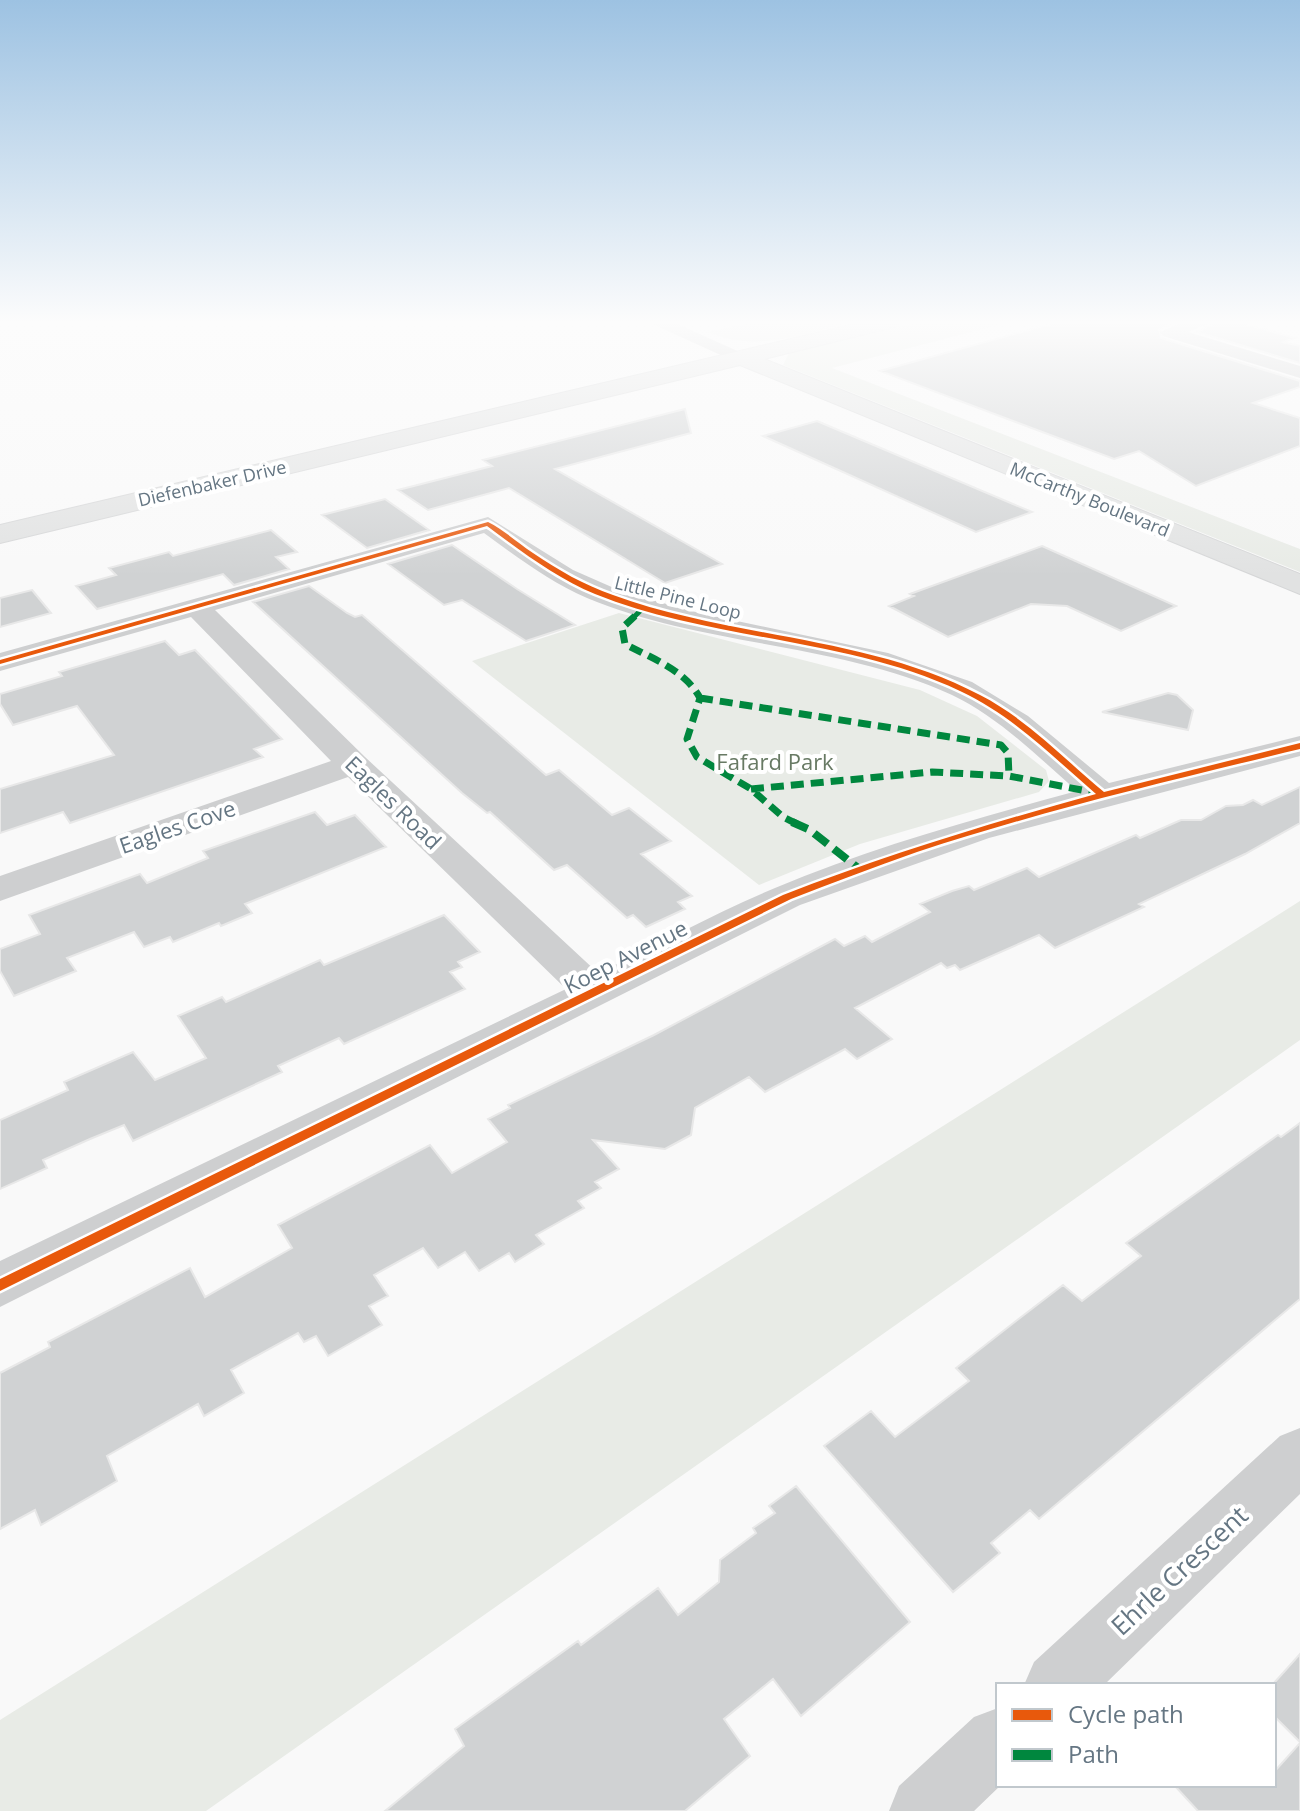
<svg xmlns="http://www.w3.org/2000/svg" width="1300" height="1811" font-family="'Open Sans',sans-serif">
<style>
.green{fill:#e8ebe6}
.building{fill:#d0d2d3;stroke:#e8e8e8;stroke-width:2}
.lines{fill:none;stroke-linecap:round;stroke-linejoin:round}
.secondary-casing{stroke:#d5d6d7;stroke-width:2}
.street{fill:#cecfd0;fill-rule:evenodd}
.secondary{fill:#e1e2e2;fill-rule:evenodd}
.quiet-far2{stroke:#00873e;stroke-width:5;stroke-dasharray:11 5;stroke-linecap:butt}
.quiet-far1{stroke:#00873e;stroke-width:7;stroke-dasharray:13 7;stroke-linecap:butt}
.quiet{stroke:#00873e;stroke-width:8;stroke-dasharray:17 8;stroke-linecap:butt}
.cycleway-casing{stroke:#fff;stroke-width:5}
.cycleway{fill:#e8590c;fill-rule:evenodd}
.labels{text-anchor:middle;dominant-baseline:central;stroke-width:8;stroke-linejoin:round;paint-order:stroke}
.far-street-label{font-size:18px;fill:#657683;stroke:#fff}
.park-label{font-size:22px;fill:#687a64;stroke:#fff}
.street-label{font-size:22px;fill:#657683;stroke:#fff}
.near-street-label{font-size:26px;fill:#657683;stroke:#fff}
</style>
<rect width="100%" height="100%" fill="#f9f9f9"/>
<path class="green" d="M754 322H853C804 334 756 353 708 332Z
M919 322H1010L832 368 1300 549V572L783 365 789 353Z
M619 613 920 690 977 716 1046 770 1049 781 1039 792 860 844 759 885 472 661Z
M1300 901V1040L206 1811H0V1720Z"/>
<path class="building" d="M1058 322H1175L1159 329 1161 338 1300 381V387L1253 403 1300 418V446L1196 486 1139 451 1114 459 880 371Z
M1216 322H1238L1295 338 1283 342 1300 346V363L1197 332Z
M685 409 691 433 555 469 722 564 665 583 509 488 428 510 398 490 492 466 483 460Z
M817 421 1032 512 976 532 763 436Z
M385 499 429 530 367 548 322 515Z
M271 530 297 552 276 557 289 569 234 585 223 574 97 609 76 586 116 575 109 568 169 552 173 556Z
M452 545 517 589 575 625 526 641 462 600 444 605 388 564Z
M1042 546 1176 606 1121 631 1067 606 1031 604 948 637 889 606 914 596 910 594Z
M309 586 347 613 355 617 362 615 546 775 559 770 612 815 629 808 671 841 641 854 692 896 678 902 685 909 646 927 633 915 627 918 567 865 554 870 490 812 487 813 462 793 253 602Z
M32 590 51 613 0 627V598Z
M165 641 179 655 195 650 282 739 254 749 263 757 70 823 63 812 0 833V789L114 755 77 706 13 725 0 704V694L62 676 59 672Z
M1168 693 1177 695 1193 710 1188 730 1102 712Z
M1300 787V823L1245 854 1139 904 1144 907 1055 948 1039 935 960 970 955 965 947 968 941 963 855 1008 892 1039 857 1059 845 1049 765 1092 749 1077 695 1108 691 1135 665 1149 593 1140 619 1169 595 1182 601 1188 578 1201 584 1208 536 1235 544 1244 515 1262 509 1253 479 1271 465 1252 438 1268 423 1248 374 1275 388 1296 369 1306 382 1325 328 1356 316 1336 304 1342 298 1333 231 1370 244 1393 204 1416 198 1404 107 1456 117 1481 41 1525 35 1510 0 1529V1373L50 1347 48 1342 190 1268 205 1297 292 1248 278 1225 430 1145 452 1173 507 1142 488 1119 510 1108 508 1105 654 1035 835 939 844 946 865 936 872 942 930 912 920 904 952 891 969 886 974 890 1027 868 1039 877 1136 835 1140 838 1181 820H1201L1226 806 1243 805 1253 800 1262 805Z
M315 812 327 825 355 815 386 847 245 904 252 913 221 926 219 923 173 942 170 937 144 947 134 932 67 958 76 971 14 996 0 971V949L40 934 29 915 140 874 147 883 208 858 203 851Z
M444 915 480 952 458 962 462 967 450 972 465 989 344 1044 339 1038 278 1066 282 1072 133 1141 124 1125 90 1139 43 1160 47 1168 0 1189V1120L68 1090 64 1082 133 1052 155 1080 206 1058 178 1016 222 997 226 1002 320 960 324 965Z
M1300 1123V1299L1039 1519 1030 1510 991 1543 1000 1553 953 1592 824 1446 871 1411 895 1437 969 1381 956 1368 1016 1321 1063 1285 1082 1301 1141 1256 1126 1243 1278 1135 1281 1137Z
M796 1486 910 1622 801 1716 773 1679 724 1719 750 1756 685 1811H385L464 1746 455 1729 578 1641 581 1645 658 1588 678 1615 719 1582 720 1560 756 1533 753 1528 775 1513 769 1506Z
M1300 1654V1742L1274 1716V1683Z
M1300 1743V1811H1198L1174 1785H1274V1772Z"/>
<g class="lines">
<g class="secondary-casing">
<path id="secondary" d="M863 322H901L898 326 764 359 1300 574V594L740 365 0 543V525Z"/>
</g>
<path class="street" d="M648 322H673L753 358 750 362H736Z
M1183 322H1213L1188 332 1300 366V378L1163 336 1160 332Z
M488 517 573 570 623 592 699 613 888 653 972 682 1028 716 1109 783 1300 736V756L989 838 800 905 0 1307V1261L566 989 348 777 0 901V876L331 761 191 617 0 671V653ZM484 533C517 557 550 582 587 598 704 647 837 642 952 695 1000 718 1038 757 1077 791 975 819 872 847 775 888 715 913 657 945 598 973L365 757 215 610Z
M1300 1428V1494L1104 1685H1024L1034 1662 1280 1436Z
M998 1708 1001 1785 974 1811H889L899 1786 974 1717Z"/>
<use href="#secondary" class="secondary"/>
<path class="quiet-far2" d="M633 618 644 607"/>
<path class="quiet-far1" d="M635 616 622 628 625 644C653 659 685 670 700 698L687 739 697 757 751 789 783 817 797 824
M700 698 1001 745 1008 753 1009 776
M751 789 932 772 1009 776 1092 792"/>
<path class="quiet" d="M792 822 810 830 858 868"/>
<g class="cycleway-casing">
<path id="cycleway" d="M488 522C504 530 518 543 533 553 558 570 584 585 613 595 730 638 869 636 980 695 1027 719 1064 759 1104 792L1300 743V749C1171 780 1042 811 917 852 874 867 832 883 791 899L0 1291V1279L783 895C886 855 990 823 1096 794 1053 757 1012 715 960 691 845 637 712 641 595 594 556 578 521 551 487 526L0 664V660Z"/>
</g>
<use href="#cycleway" class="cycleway"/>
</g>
<linearGradient id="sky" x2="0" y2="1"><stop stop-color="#9dc2e2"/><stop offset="0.56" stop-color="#fcfcfc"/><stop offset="1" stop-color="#fcfcfc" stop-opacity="0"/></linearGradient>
<rect width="1300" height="576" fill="url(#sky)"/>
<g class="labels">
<g class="far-street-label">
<text transform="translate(212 483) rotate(-13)">Diefenbaker Drive</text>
<text transform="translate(1090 499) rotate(22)">McCarthy Boulevard</text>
<text transform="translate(678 597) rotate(14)">Little Pine Loop</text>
</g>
<g class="park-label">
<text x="775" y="761">Fafard Park</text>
</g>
<g class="street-label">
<text transform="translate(394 802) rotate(44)">Eagles Road</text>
<text transform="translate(177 826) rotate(-19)">Eagles Cove</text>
<text transform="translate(625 956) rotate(-27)">Koep Avenue</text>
</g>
<g class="near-street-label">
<text transform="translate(1179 1570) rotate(-43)">Ehrle Crescent</text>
</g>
</g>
<rect x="996" y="1683" width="280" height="104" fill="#ffffff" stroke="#c1c8cd" stroke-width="2"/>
<rect x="1012" y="1709" width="40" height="12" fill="#e8590c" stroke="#c1c8cd" stroke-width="2"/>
<text x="1068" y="1723" font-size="24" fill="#657683">Cycle path</text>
<rect x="1012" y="1749" width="40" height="12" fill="#00873e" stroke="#c1c8cd" stroke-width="2"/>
<text x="1068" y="1763" font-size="24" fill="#657683">Path</text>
</svg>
